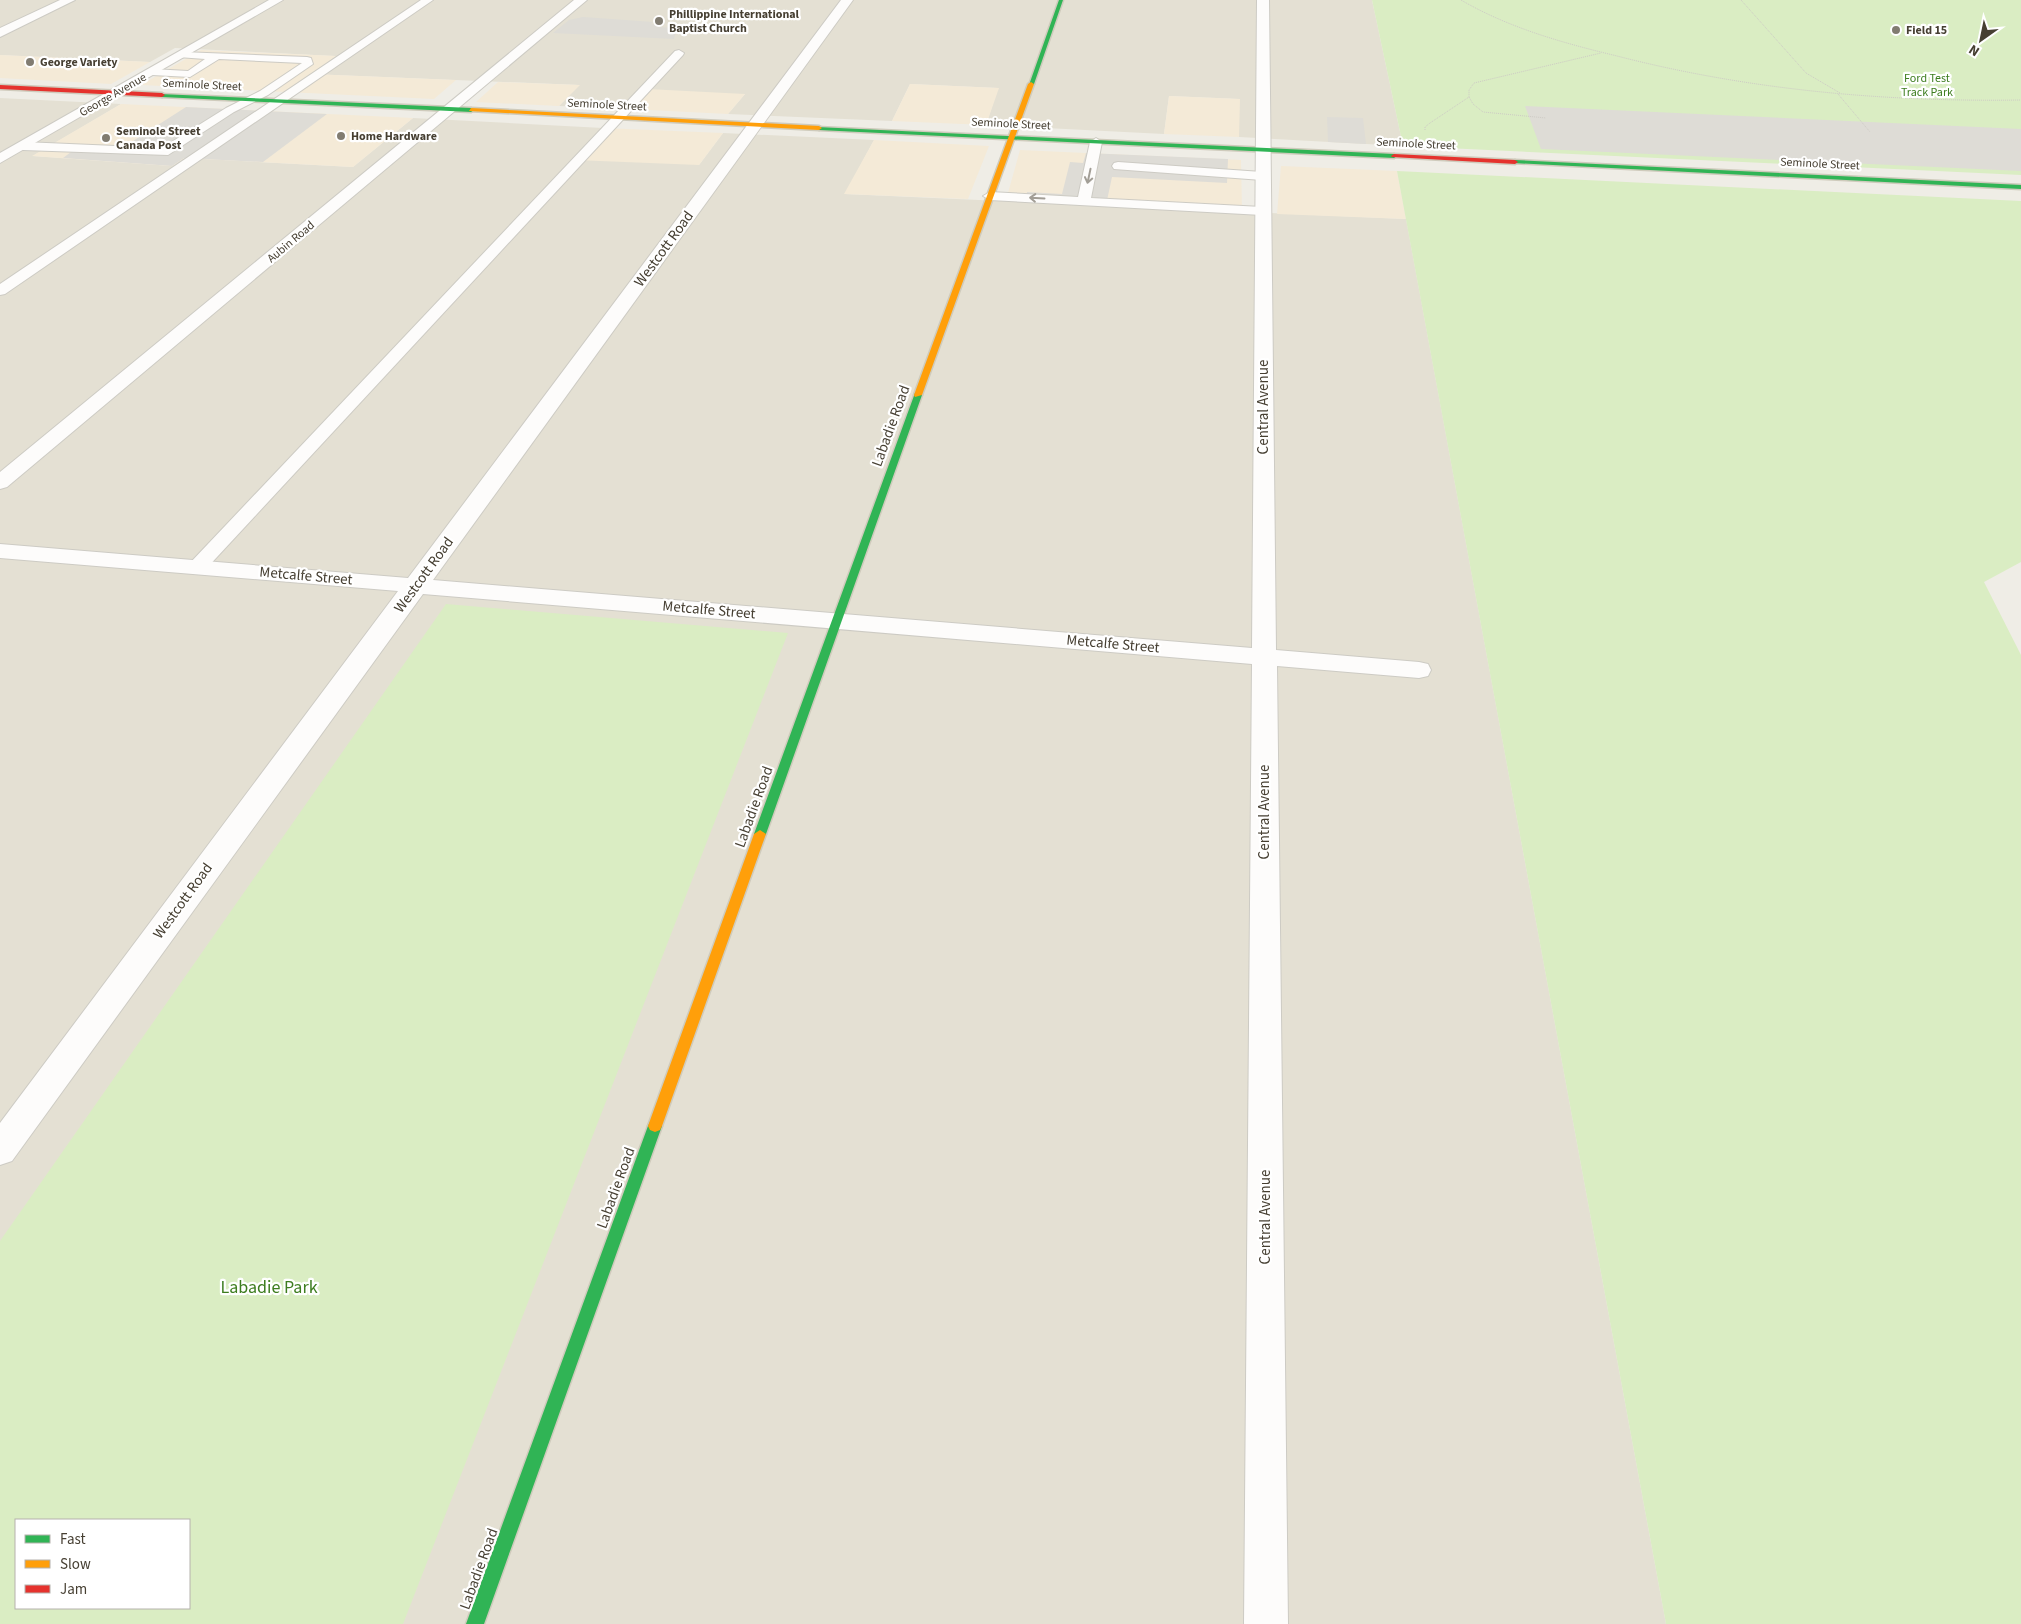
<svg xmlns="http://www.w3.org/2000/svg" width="2021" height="1624" font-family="'Source Sans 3',sans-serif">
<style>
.residential{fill:#e4e0d3;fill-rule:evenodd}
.commercial{fill:#f4ead7}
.green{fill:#daedc3;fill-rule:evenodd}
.parking{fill:#dedcd6}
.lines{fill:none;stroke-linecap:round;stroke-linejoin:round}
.lane-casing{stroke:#cdcbc4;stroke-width:2}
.street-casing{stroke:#cdcbc4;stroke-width:2}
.fast-casing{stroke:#cfcbbc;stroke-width:3}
.slow-casing{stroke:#cfcbbc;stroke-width:3}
.jam-casing{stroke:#cfcbbc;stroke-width:3}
.path{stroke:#cecbc5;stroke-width:1;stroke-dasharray:1 1;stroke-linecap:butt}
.lane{fill:#fdfcfb;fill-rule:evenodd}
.street{fill:#fdfcfb;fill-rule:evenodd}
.fast{fill:#30b455;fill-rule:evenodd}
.slow{fill:#ff9f0a;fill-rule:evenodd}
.jam{fill:#e5322d;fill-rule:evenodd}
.oneway{stroke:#a29e96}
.poi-dot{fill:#817c71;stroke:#fff;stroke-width:2}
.labels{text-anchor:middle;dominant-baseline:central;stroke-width:4.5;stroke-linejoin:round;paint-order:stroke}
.far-poi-label{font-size:12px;font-weight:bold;fill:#463f32;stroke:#fff;text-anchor:start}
.far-park-label{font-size:12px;fill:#3d7d1f;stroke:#fff}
.far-street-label{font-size:12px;fill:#463f32;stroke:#fff}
.street-label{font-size:15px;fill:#463f32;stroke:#fff}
.near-park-label{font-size:18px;fill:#3d7d1f;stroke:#fff}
</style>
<rect width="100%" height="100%" fill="#efede6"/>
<path class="residential" d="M0 0H1372L1403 146 1239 137V99L1169 96 1164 134 986 125 998 88 910 84 892 121 728 114 745 94 628 109 559 106 579 85 310 74 335 56 175 48 150 62 0 55Z
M0 98 121 104 33 156 172 166 184 158 353 167 413 118 603 128 699 165 723 133 874 140 845 194 1406 219 1666 1624H0ZM16 1520H189V1608H16Z"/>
<path class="commercial" d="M201 50 336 56 311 74 456 80 434 99 141 85Z
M0 55 150 62 111 84 0 78Z
M498 82 580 85 559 106 476 102Z
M910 84 999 88 986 125 892 121Z
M647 89 745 94 728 114 628 109Z
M1169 96 1240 99 1239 137 1164 134Z
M121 104 413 118 353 167 184 158 172 166 32 156Z
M603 128 723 133 699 165 575 160Z
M874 140 989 146 968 199 844 194Z
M1020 150 1241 160 1242 211 1006 200Z
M1281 166 1397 171 1406 219 1277 214Z"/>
<path class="green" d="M1372 0H2021V175L1403 146Z
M1397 171 2021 201V562L1984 582 2021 655V1624H1666Z
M446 604 788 633 403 1624H0V1241ZM16 1520H189V1608H16Z"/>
<path class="parking" d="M583 17 653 22 651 24 659 25 658 27 677 28 674 39 553 33 569 20Z
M1525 106 2021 129V171L1541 149Z
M186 107 327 114 263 162 184 158 172 166 63 158 71 152 49 151 63 145 122 148Z
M1327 117 1363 118 1366 144 1328 142Z
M1086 153 1228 159 1227 183 1112 177 1106 205 1026 201 1027 192 1062 194 1070 162 1083 163Z"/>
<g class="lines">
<g class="lane-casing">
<path id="lane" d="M421 0H433L5 294 0 295V284Z
M679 50 684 53 683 55 204 571 197 573 190 571 187 567 190 563 675 51Z
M182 52 307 57 311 58 313 64 268 95 234 112 168 155 23 150 17 146 23 142 162 148 226 108 260 91 302 63 219 59 190 77 152 75 146 72 152 69 188 71 205 59 178 57 177 55Z
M1096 138 1102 142 1091 198 1262 207 1269 211 1262 215 990 200 983 196 990 192 1078 197 1090 142Z
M1118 162 1262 172 1268 176 1262 180 1114 169 1112 166 1114 163Z"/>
</g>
<g class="street-casing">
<path id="street" d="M60 0H75L0 37V28Z
M269 0H283L0 163V153Z
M574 0H587L7 487 0 489V472Z
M841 0H853L433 580 1252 648 1257 0H1269L1276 650 1419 662 1428 664 1431 670 1428 676 1419 678 1277 666 1288 1624H1244L1252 664 423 594 12 1161 0 1165V1123L398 591 0 558V544L408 578Z"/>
</g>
<g class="fast-casing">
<path id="fast" d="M1059 0H1063L1034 84 1029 85Z
M160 94 471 108 474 110 471 112 162 97Z
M817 127 1394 154 1397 156 1394 158 819 130Z
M1515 160 2021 185V189L1513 163V161Z
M915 393 922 395 766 834 764 837H756L754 834Z
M655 1120 660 1122 662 1126 484 1624H466L648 1126 650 1122Z"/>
</g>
<g class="slow-casing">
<path id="slow" d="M1031 82 1034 84 922 395 915 397 914 395 1028 84Z
M471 108 819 126 822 128 819 130 469 111Z
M760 830 766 834 662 1126 660 1130 655 1132 650 1130 648 1126 754 834Z"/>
</g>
<g class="jam-casing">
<path id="jam" d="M0 85 162 93 165 95 162 97 0 89Z
M1394 154 1515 160 1518 162 1515 164 1392 157 1391 156Z"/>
</g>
<path class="path" d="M1461 0C1509 28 1563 43 1617 56 1749 90 1884 102 2021 100
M1741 0 1806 73 1840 93
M1838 94 1870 132
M1469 97 1473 104 1483 112 1546 118
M1425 130V127L1430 123 1469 97V90L1474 83 1601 53"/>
<use href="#lane" class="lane"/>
<use href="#street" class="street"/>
<use href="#fast" class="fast"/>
<use href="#slow" class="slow"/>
<use href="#jam" class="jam"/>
</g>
<defs><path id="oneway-shaft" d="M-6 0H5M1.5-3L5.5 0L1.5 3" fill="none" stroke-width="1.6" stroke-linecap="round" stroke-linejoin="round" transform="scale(1.25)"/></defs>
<g class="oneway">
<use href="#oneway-shaft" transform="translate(1089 176) rotate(102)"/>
<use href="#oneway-shaft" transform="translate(1037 198) rotate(-177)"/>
</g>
<g class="poi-dot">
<circle cx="659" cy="21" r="5"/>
<circle cx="1896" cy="30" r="5"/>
<circle cx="30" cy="62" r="5"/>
<circle cx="341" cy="136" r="5"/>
<circle cx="106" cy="138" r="5"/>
</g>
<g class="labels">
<g class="far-poi-label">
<text x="669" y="14">Phillippine International<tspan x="669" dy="14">Baptist Church</tspan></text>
<text x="1906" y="30">Field 15</text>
<text x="40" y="62">George Variety</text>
<text x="116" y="131">Seminole Street<tspan x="116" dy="14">Canada Post</tspan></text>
<text x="351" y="136">Home Hardware</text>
</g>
<g class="far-park-label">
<text x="1927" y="78">Ford Test<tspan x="1927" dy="14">Track Park</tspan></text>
</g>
<g class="far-street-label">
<text transform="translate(202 85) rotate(3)">Seminole Street</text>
<text transform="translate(113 95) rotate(-30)">George Avenue</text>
<text transform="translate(607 105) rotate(3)">Seminole Street</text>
<text transform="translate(1011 124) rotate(3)">Seminole Street</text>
<text transform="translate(1416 144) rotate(3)">Seminole Street</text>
<text transform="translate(1820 164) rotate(3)">Seminole Street</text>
<text transform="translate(291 242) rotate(-40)">Aubin Road</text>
</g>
<g class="street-label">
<text transform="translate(664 249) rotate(-54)">Westcott Road</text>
<text transform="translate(1263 407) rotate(-90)">Central Avenue</text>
<text transform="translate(891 426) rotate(-70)">Labadie Road</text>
<text transform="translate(424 575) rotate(-54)">Westcott Road</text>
<text transform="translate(306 576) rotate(5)">Metcalfe Street</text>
<text transform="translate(709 610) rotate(5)">Metcalfe Street</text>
<text transform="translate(1113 644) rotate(5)">Metcalfe Street</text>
<text transform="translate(754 807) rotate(-70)">Labadie Road</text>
<text transform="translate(1264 812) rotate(-90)">Central Avenue</text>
<text transform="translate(183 901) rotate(-54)">Westcott Road</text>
<text transform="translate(616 1188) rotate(-70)">Labadie Road</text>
<text transform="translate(1265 1217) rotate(-90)">Central Avenue</text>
<text transform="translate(479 1569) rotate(-70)">Labadie Road</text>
</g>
<g class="near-park-label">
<text x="269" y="1287">Labadie Park</text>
</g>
</g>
<rect x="15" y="1519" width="175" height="90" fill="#ffffff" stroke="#b5b2ad"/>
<rect x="25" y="1535" width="25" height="8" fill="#30b455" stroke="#b5b2ad"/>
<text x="60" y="1544" font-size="15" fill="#463f32">Fast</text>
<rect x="25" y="1560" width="25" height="8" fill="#ff9f0a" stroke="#b5b2ad"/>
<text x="60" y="1569" font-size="15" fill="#463f32">Slow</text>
<rect x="25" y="1585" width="25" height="8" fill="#e5322d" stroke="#b5b2ad"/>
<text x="60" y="1594" font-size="15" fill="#463f32">Jam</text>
<g transform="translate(1981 40) rotate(213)" stroke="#ffffff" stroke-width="4" paint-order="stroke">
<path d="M0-4L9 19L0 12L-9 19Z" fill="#463f32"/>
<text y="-8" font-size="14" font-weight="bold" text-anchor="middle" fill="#463f32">N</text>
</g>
</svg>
